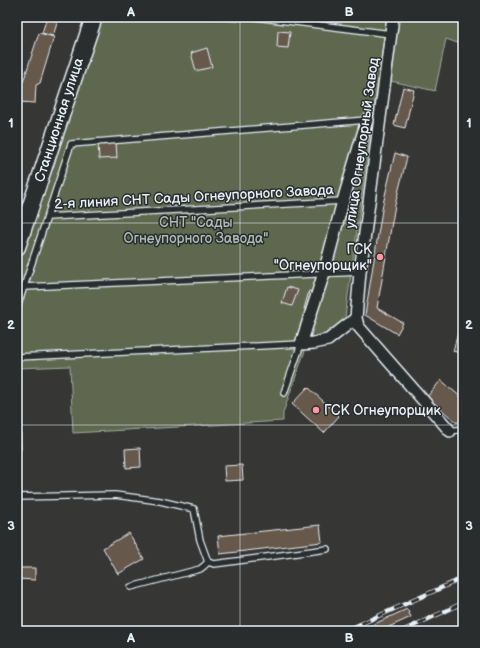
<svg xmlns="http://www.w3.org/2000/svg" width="480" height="648" font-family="'Balsamiq Sans',sans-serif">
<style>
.green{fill:#5e684f;stroke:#a3aca4}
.building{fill:#66594c;stroke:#e8f1f8}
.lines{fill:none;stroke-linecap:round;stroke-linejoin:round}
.lane-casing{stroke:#e8f1f8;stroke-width:8}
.street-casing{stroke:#e8f1f8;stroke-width:14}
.secondary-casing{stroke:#e8f1f8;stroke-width:19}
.lane{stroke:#2a2d2e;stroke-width:5.5}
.street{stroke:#2a2d2e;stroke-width:11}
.secondary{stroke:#2a2d2e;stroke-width:16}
.rail-casing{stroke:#e8f1f8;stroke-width:4.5}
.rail{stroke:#2a2d2e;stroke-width:3;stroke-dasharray:9;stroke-linecap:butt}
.grid{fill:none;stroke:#e8f1f8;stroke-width:1;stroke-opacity:0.55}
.poi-dot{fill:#ff9aa2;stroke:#2a2d2e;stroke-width:1.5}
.labels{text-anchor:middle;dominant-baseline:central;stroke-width:3;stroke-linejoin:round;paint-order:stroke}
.street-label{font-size:14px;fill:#e8f1f8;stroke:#2a2d2e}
.park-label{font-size:14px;fill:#b1bab4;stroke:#2a2d2e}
.poi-label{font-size:14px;fill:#e8f1f8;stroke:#2a2d2e;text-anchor:end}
.neatline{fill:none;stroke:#e8f1f8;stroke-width:1.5}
.grid-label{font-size:13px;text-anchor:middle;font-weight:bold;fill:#e8f1f8}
</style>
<rect width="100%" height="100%" fill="#363634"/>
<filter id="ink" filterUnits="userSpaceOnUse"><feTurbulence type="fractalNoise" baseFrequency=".025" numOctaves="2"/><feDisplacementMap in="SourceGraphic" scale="8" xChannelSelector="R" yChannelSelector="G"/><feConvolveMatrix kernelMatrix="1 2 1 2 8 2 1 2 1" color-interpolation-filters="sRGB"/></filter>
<g filter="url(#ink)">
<path class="green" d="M99 17H200L238 22 239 17H463V45L446 39 435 91 378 78 344 325 307 345 283 413V421L73 433 70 366 17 368V268Z"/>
<path class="building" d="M47 17H59L53 36 42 33Z
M278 31 290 32 288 48 277 47Z
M39 33 54 37 40 83 36 85 35 103 17 102V81L23 82Z
M207 48 212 67 196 71 191 53Z
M403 87 414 90 405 128 394 125Z
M116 142 117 158 99 159 98 144Z
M395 153 407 157 395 205 377 308 403 323 397 334 365 315 383 204Z
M287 287 298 290 292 306 282 303Z
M309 291 316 293 311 311 304 309Z
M459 329 463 331V354L453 351Z
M17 378H20L21 450H17Z
M441 380 463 399V417L457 423 427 397Z
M308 387 339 416 324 433 292 404Z
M140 448 141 467 126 468 125 449Z
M242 465 243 480 225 481 224 466Z
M320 525 322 542 220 554 218 536Z
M129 533 144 559 118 574 103 548Z
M17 568H35V580L17 579Z
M407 609 411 617 380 631H359Z"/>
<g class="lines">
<g class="lane-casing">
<path id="lane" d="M255 17 391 34
M47 217 343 201
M24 287 360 272
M17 308 71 144 367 120
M17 357 301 344 284 393
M450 431 463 429
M17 497 115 495 160 501 194 509 200 540 208 562 214 564 327 549
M131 587 200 569 204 566 208 562"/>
</g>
<g class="street-casing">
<path id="street" d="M393 17 360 272 356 318 358 326 450 431
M356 318 328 340 314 343 301 344 324 273 343 201 367 120"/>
</g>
<g class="secondary-casing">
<path id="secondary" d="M17 247 94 17"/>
</g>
<use href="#lane" class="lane"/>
<use href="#street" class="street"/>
<use href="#secondary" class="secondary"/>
<g class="rail-casing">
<path id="rail" d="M345 631 463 578
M402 631 463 603"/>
</g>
<use href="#rail" class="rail"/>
</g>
</g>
<path class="grid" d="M240 17V631M17 223H463M17 425H463"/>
<g class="poi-dot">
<circle cx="380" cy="257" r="4"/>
<circle cx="316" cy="410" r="4"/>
</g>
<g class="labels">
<g class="street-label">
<text transform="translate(59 120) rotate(-72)">Станционная улица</text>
<text transform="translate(362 143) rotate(-82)">улица Огнеупорный Завод</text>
<text transform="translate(194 197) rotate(-3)">2-я линия СНТ Сады Огнеупорного Завода</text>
</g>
<g class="park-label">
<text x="196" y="222">СНТ "Сады<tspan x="196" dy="16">Огнеупорного Завода"</tspan></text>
</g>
<g class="poi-label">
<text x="372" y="249">ГСК<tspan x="372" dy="16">"Огнеупорщик"</tspan></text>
<text x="324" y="410" text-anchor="start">ГСК Огнеупорщик</text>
</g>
</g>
<rect width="480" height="648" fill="none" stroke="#2a2d2e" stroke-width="44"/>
<rect x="22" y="22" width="436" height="604" class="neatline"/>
<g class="grid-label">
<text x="131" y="16">A</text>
<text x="349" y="16">B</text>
<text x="11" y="127">1</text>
<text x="469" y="127">1</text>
<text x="11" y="329">2</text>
<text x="469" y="329">2</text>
<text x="11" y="530">3</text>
<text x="469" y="530">3</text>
<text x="131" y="642">A</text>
<text x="349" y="642">B</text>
</g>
</svg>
